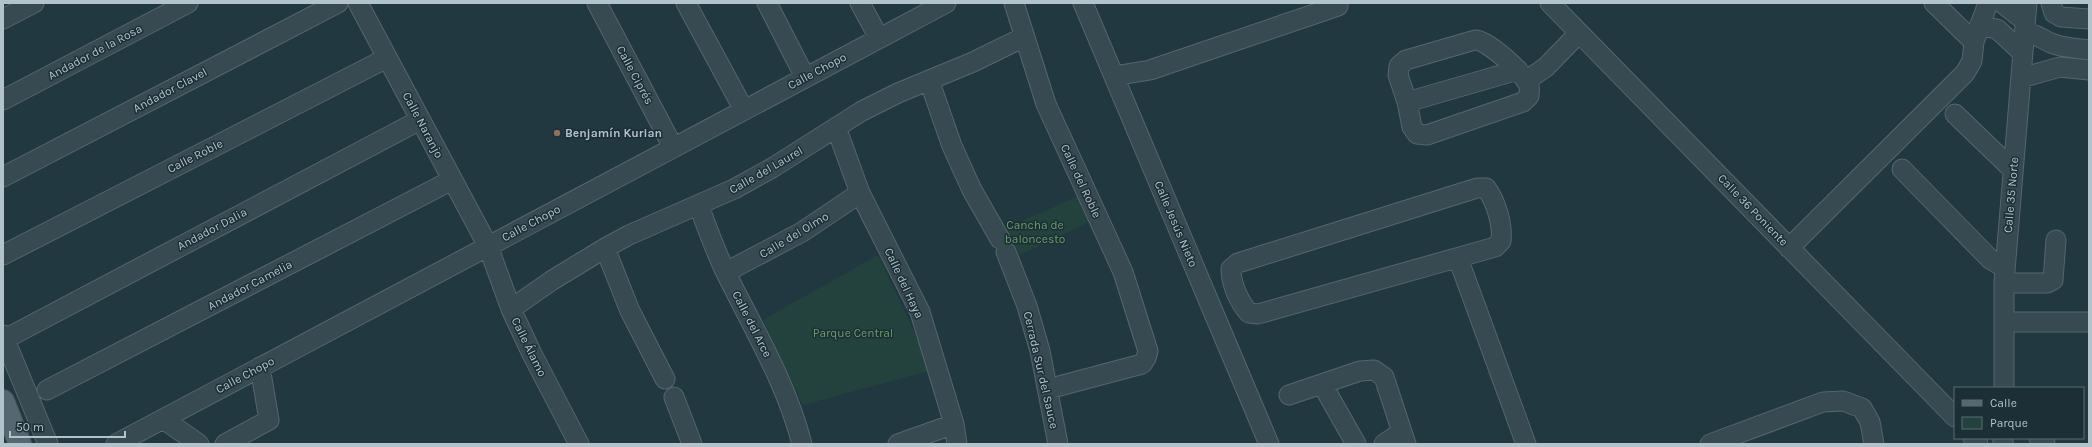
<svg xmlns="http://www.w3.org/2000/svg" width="2092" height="447" font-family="Karla,sans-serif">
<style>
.green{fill:#24423d}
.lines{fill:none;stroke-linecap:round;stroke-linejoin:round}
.minor-casing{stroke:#55666e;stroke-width:21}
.major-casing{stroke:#43555d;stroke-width:24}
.minor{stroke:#374951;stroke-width:19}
.major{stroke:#556871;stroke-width:22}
.education-dot{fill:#8d6e63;stroke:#1c2e36;stroke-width:1.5}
.labels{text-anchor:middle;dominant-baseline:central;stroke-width:3;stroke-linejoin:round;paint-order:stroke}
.street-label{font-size:12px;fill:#b3c3cb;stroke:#1c2e36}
.poi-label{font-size:12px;font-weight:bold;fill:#b3c3cb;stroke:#1c2e36;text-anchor:start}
.park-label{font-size:12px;fill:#6a9f68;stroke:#1c2e36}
</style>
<rect width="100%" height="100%" fill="#223841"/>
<path class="green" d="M1079 196 1091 221 1020 255 1006 228Z
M878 255 932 370 803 405 763 320Z"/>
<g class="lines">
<g class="minor-casing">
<path id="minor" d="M358 3 488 246 511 309 532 354 579 444
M597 3 673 147
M686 3 744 110
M767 3 805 77
M860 3 879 38
M1014 3 1046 104 1123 272 1148 351 1146 358 1142 364 1048 389
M1083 3 1269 444
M1550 3 1955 417
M1934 3 1974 42
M2002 3 2025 21
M2051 3 2054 13 2061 17 2089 19
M3 19 34 3
M1979 26 1997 29 2023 53
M2026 32C2035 34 2042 39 2051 43 2063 48 2076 48 2089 50
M1475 40C1488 40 1525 74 1529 86 1530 89 1529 93 1529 96L1523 102 1427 135 1417 134 1412 127 1407 102 1398 75 1399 66 1406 60Z
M1114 76 1150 70 1338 6
M2021 78 2060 67 2089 70
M929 80 952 146 972 190 1000 239
M1526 81 1546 67 1579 33
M3 100 188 3
M1407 102 1518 70
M1955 114 2013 170
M836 127 860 193 920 312 954 424 957 444
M1902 169 1990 259 2005 268
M3 177 338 3
M1477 188H1486C1496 201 1503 225 1501 241L1495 247 1258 314 1249 313C1239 302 1231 284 1231 269L1238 263Z
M699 206C707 228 715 250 725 271 753 328 786 382 802 444
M605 248 630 311 665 379
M1789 248 1965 73 1972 61 1974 42 1988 3
M1006 252 1027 306 1040 351 1058 444
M3 255 387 58
M1458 258 1526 444
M726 272 802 232 860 193
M2004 283H2047L2053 280 2056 240
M511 309 551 281 605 248 629 235 734 189 772 168 862 111 898 93 973 62 1024 37
M2004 322H2089
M3 335 48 444
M5 339 420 120
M1322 384 1356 444
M2004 388V283L2027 3
M47 390 452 180
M1289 395 1360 371 1374 370 1384 377 1406 444
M674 397 692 444
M163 419 199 444
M1973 438 1978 444
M2039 438 2041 442 2045 444
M116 444 946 3
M225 444 269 420 260 367
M898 444 954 424
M1384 444 1402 432
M1710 444 1823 402 1843 401 1862 408 1870 422 1874 444
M2003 444V438"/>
</g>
<g class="major-casing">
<path id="major" d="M3 401 20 444"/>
</g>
<use href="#minor" class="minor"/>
<use href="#major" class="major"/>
</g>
<circle class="education-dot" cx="557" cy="133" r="4"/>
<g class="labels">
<g class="street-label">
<text transform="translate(95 52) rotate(-28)">Andador de la Rosa</text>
<text transform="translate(817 71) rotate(-28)">Calle Chopo</text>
<text transform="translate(635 75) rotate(62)">Calle Ciprés</text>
<text transform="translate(170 90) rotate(-28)">Andador Clavel</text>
<text transform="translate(423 125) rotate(62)">Calle Naranjo</text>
<text transform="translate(195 156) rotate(-27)">Calle Roble</text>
<text transform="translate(766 170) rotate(-30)">Calle del Laurel</text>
<text transform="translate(1081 181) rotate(65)">Calle del Roble</text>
<text transform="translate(2011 195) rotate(-85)">Calle 35 Norte</text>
<text transform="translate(1753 210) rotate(46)">Calle 36 Poniente</text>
<text transform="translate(531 223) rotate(-28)">Calle Chopo</text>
<text transform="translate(1176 224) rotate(67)">Calle Jesús Nieto</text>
<text transform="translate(212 229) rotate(-28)">Andador Dalia</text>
<text transform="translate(794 235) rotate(-31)">Calle del Olmo</text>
<text transform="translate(904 283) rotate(65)">Calle del Haya</text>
<text transform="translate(250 285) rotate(-28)">Andador Camelia</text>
<text transform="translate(752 324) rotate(63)">Calle del Arce</text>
<text transform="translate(529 347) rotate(64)">Calle Álamo</text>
<text transform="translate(1041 370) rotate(77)">Cerrada Sur del Sauce</text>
<text transform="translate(245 375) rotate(-28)">Calle Chopo</text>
</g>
<g class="poi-label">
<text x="565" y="133">Benjamín Kurian</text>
</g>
<g class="park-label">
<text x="1035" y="225">Cancha de<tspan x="1035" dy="14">baloncesto</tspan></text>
<text x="853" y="333">Parque Central</text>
</g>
</g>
<rect width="2092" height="447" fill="none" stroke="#b3c3cb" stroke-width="8"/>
<rect x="1954" y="387" width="130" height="52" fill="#1c2e36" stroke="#586a72"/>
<rect x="1962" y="400" width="20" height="6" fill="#556871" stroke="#586a72"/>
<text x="1990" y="407" font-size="12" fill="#b3c3cb">Calle</text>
<rect x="1962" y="417" width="20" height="12" fill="#24423d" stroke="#586a72"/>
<text x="1990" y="427" font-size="12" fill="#b3c3cb">Parque</text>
<path d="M10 431v6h115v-6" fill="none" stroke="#b3c3cb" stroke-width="2"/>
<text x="16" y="431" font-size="12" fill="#b3c3cb" stroke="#1c2e36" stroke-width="3" paint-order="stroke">50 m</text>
</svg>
